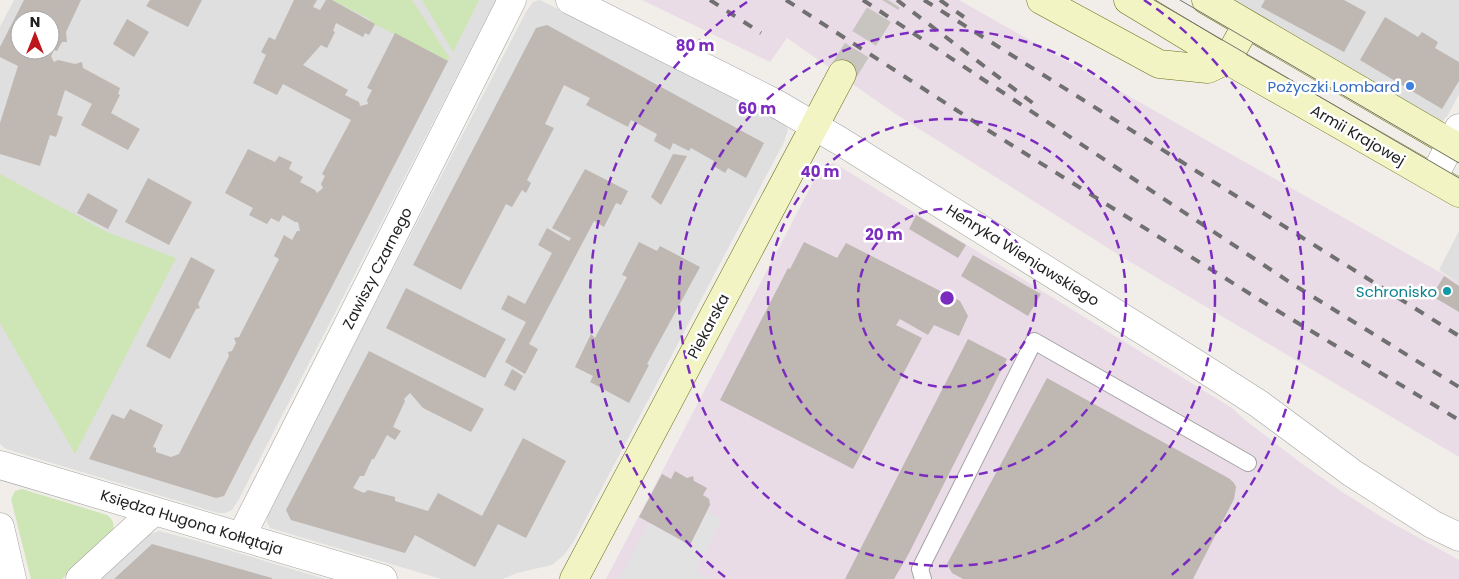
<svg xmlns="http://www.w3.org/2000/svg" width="1459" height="579" font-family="Poppins,sans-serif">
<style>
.residential{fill:#dfdfdf;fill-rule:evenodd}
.industrial{fill:#e9dce7}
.grass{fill:#cee5b5}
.parking{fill:#e2e2e2}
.building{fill:#beb7b2;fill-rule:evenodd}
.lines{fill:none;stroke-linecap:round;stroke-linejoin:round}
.secondary-tunnel{stroke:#c8c5c1;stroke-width:28;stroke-dasharray:28 14;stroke-linecap:butt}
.lane-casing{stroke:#a3a3a3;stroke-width:18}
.street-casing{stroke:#a3a3a3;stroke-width:29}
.secondary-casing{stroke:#697011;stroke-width:29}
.lane{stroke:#fff;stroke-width:16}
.street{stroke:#fff;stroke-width:28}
.secondary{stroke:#f3f4c4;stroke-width:28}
.tram{stroke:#707070;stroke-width:1}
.rail{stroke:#707070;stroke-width:4;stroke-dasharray:10 10;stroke-linecap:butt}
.ring{fill:none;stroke:#7b2cbf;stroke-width:2.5;stroke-dasharray:9 6}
.shop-dot{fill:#3f7fe0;stroke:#fff;stroke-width:2}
.culture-dot{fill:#0f9aa8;stroke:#fff;stroke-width:2}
.labels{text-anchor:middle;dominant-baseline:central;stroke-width:5;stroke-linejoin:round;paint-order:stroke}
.shop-label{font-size:15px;fill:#366cbe;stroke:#fff;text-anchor:end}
.street-label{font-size:15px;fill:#222;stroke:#fff}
.culture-label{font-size:15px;fill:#0d838f;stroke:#fff;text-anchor:end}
.centre{fill:#7b2cbf;stroke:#fff;stroke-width:2.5}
.ring-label{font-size:15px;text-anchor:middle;font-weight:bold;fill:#7b2cbf;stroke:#fff;stroke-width:5;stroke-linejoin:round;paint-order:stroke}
</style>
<rect width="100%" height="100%" fill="#f1eee9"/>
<path class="residential" d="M14 0H496L239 499 232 510 225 513H218L32 457 6 449 0 444V27ZM20 20H50V50H20Z
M540 0 781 121 788 129 784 142 574 541 564 555 552 565 517 573 503 579H441L270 528 267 522V513L526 12 533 2Z
M1220 0H1459V94L1448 115 1442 122 1437 123Z
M1459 231V283L1439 270Z
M159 531 198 541 325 579H100L150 534Z"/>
<path class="industrial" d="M642 0H959L1459 283V457L1122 257 894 113 787 38 770 62Z
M834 163 1232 408 1245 420 1305 466 1344 493 1385 519 1459 560V579H606L821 167Z"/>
<path class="grass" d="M332 0H412L449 57 448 61 370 22 371 20Z
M422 0H479L453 52Z
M0 174 107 232 176 258 75 454 0 323Z
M22 489 107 515C114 520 115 526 112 534L62 579H31L11 499 15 491Z"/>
<path class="parking" d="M707 511 722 519 696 571 711 579H619L649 523 689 545Z"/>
<path class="building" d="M24 0H81L66 32 67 42H62L57 51 54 50 51 56 54 62 58 60 75 64 82 62 83 68 120 88 118 94 120 95 111 113 140 129 128 150 81 125 92 104 65 90 57 115 63 117 56 137 50 135 40 166 0 154V123L18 66 0 57V47ZM20 20H50V50H20Z
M150 0H202L188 27 146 6Z
M294 0H317L313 7 320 10 326 0H332L375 24 369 35 365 33 363 37 336 23 333 31 335 32 327 48 321 45 303 65 348 90 345 95 359 102 360 106 368 104 367 100 372 90 367 88 395 33 448 61 224 496 216 498 89 459 112 414 124 419 130 409 163 425 153 447 156 448V452L171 457 179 454 229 356 228 352 232 351 236 343 234 338 239 337 279 259 274 256 284 235 292 240 297 231H300L298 222H295L283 215 279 222 271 218 267 224 249 215 253 208 225 193 248 149 275 162 279 156 292 162 289 169 303 177 300 182 315 190 317 193 323 188 321 184 325 176 322 174 351 120 283 84 277 95 253 83 266 55 261 52 269 37 275 40Z
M1265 0H1344L1366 12 1344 52 1261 7Z
M1385 17 1418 37 1422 32 1438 42 1435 48 1459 62V81L1442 109 1360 60Z
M127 19 149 32 134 57 113 44Z
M547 25 764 143 746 178 728 168 725 173 712 165 714 161 691 148 689 151 673 143 670 150 654 141 657 134 631 120 628 127 586 105 590 98 564 85 545 124 554 128 527 180 531 183 526 193 522 190 512 207 506 204 461 290 413 265 536 28Z
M673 154 687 156 661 205 651 197Z
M585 169 628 191 621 205 616 203 604 227 594 221 529 344 538 349 525 374 505 362 526 322 501 309 508 295 525 304 552 253 538 245 547 228 569 241 571 238 552 228Z
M148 178 192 202 169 245 125 222Z
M88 193 118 210 108 229 77 213Z
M916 215 966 245 958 258 909 229Z
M639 242 657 251 660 246 700 267 647 364 649 365 629 403 590 382 593 376 575 367 591 334 595 338 627 277 622 275Z
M804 242 837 258 846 243 960 301 968 316 959 336 934 325 928 335 900 319 896 325 922 338 853 469 720 400 788 268 790 269Z
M973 255 1041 294 1028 316 961 276Z
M191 257 215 270 198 304 200 308 196 309 170 359 146 346Z
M1444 276 1459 286V312L1432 296Z
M406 288 506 339 485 378 386 328Z
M968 339 1007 359 908 555 894 579H845Z
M369 351 484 409 471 432 423 408 410 393 404 399 405 401 393 427 401 431 395 440 387 435 374 459H372L364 476H360L353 488 364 493 368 490 395 497V501L428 511 438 493 482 516 523 438 566 461 526 538 498 524 475 567 415 535 405 553 291 520 286 510Z
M512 369 523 376 515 391 504 385Z
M1047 378 1230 479 1234 483 1236 487 1234 499 1193 579H963L952 573 947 564Z
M675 471 687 478 693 476 694 481 707 488 703 495 709 499 710 505 690 545 639 517 662 474 671 479Z
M152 544 272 578V579H114Z"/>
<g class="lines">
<path class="secondary-tunnel" d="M842 74 888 0"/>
<g class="lane-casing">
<path id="lane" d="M923 579 920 569 1034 341 1248 463"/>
</g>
<g class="street-casing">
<path id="street" d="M570 0 775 103 840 141 1195 363 1259 404 1352 473 1432 524 1459 537
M1433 178 1459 128
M0 465 383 579
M0 527 12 579
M241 537 512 0
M80 579 154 511"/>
</g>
<g class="secondary-casing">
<path id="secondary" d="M1041 0 1159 64 1208 69 1227 60 1247 24
M1128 0 1227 60 1459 193
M1206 0 1459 148
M574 579 842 74"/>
</g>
<use href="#lane" class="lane"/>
<use href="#street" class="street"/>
<use href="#secondary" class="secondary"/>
<path class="tram" d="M1154 0 1459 178
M1180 0 1459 163"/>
<path class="rail" d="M710 0 761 33
M786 0 978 124 1268 305 1459 420
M863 0 1294 285 1459 387
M897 0 1038 107
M924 0 1459 336
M940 0 964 17"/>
</g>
<g class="ring">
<circle cx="947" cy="298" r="89"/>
<circle cx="947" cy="298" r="179"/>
<circle cx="947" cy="298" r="268"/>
<path d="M725 577A357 357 0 0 1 750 0M1144 0A357 357 0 0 1 1169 577"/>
</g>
<circle class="shop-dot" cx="1410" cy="86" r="5"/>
<circle class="culture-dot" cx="1447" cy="291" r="5"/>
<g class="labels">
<g class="shop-label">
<text x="1400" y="86">Pożyczki Lombard</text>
</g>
<g class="street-label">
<text transform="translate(1358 135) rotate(30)">Armii Krajowej</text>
<text transform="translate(1023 255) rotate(32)">Henryka Wieniawskiego</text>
<text transform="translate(377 268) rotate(-63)">Zawiszy Czarnego</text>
<text transform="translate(708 326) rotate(-62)">Piekarska</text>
<text transform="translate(192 522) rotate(17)">Księdza Hugona Kołłątaja</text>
</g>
<g class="culture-label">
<text x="1437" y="291">Schronisko</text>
</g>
</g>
<circle cx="947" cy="298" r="8" class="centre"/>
<g class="ring-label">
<text x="695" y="51">80 m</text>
<text x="757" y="114">60 m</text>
<text x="820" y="177">40 m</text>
<text x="884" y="240">20 m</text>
</g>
<g transform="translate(35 35)"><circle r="24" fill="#ffffff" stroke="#a7a7a7"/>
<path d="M0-4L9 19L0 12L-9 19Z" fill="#bd161c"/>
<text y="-8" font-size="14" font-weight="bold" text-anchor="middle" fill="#222222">N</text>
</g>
</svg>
